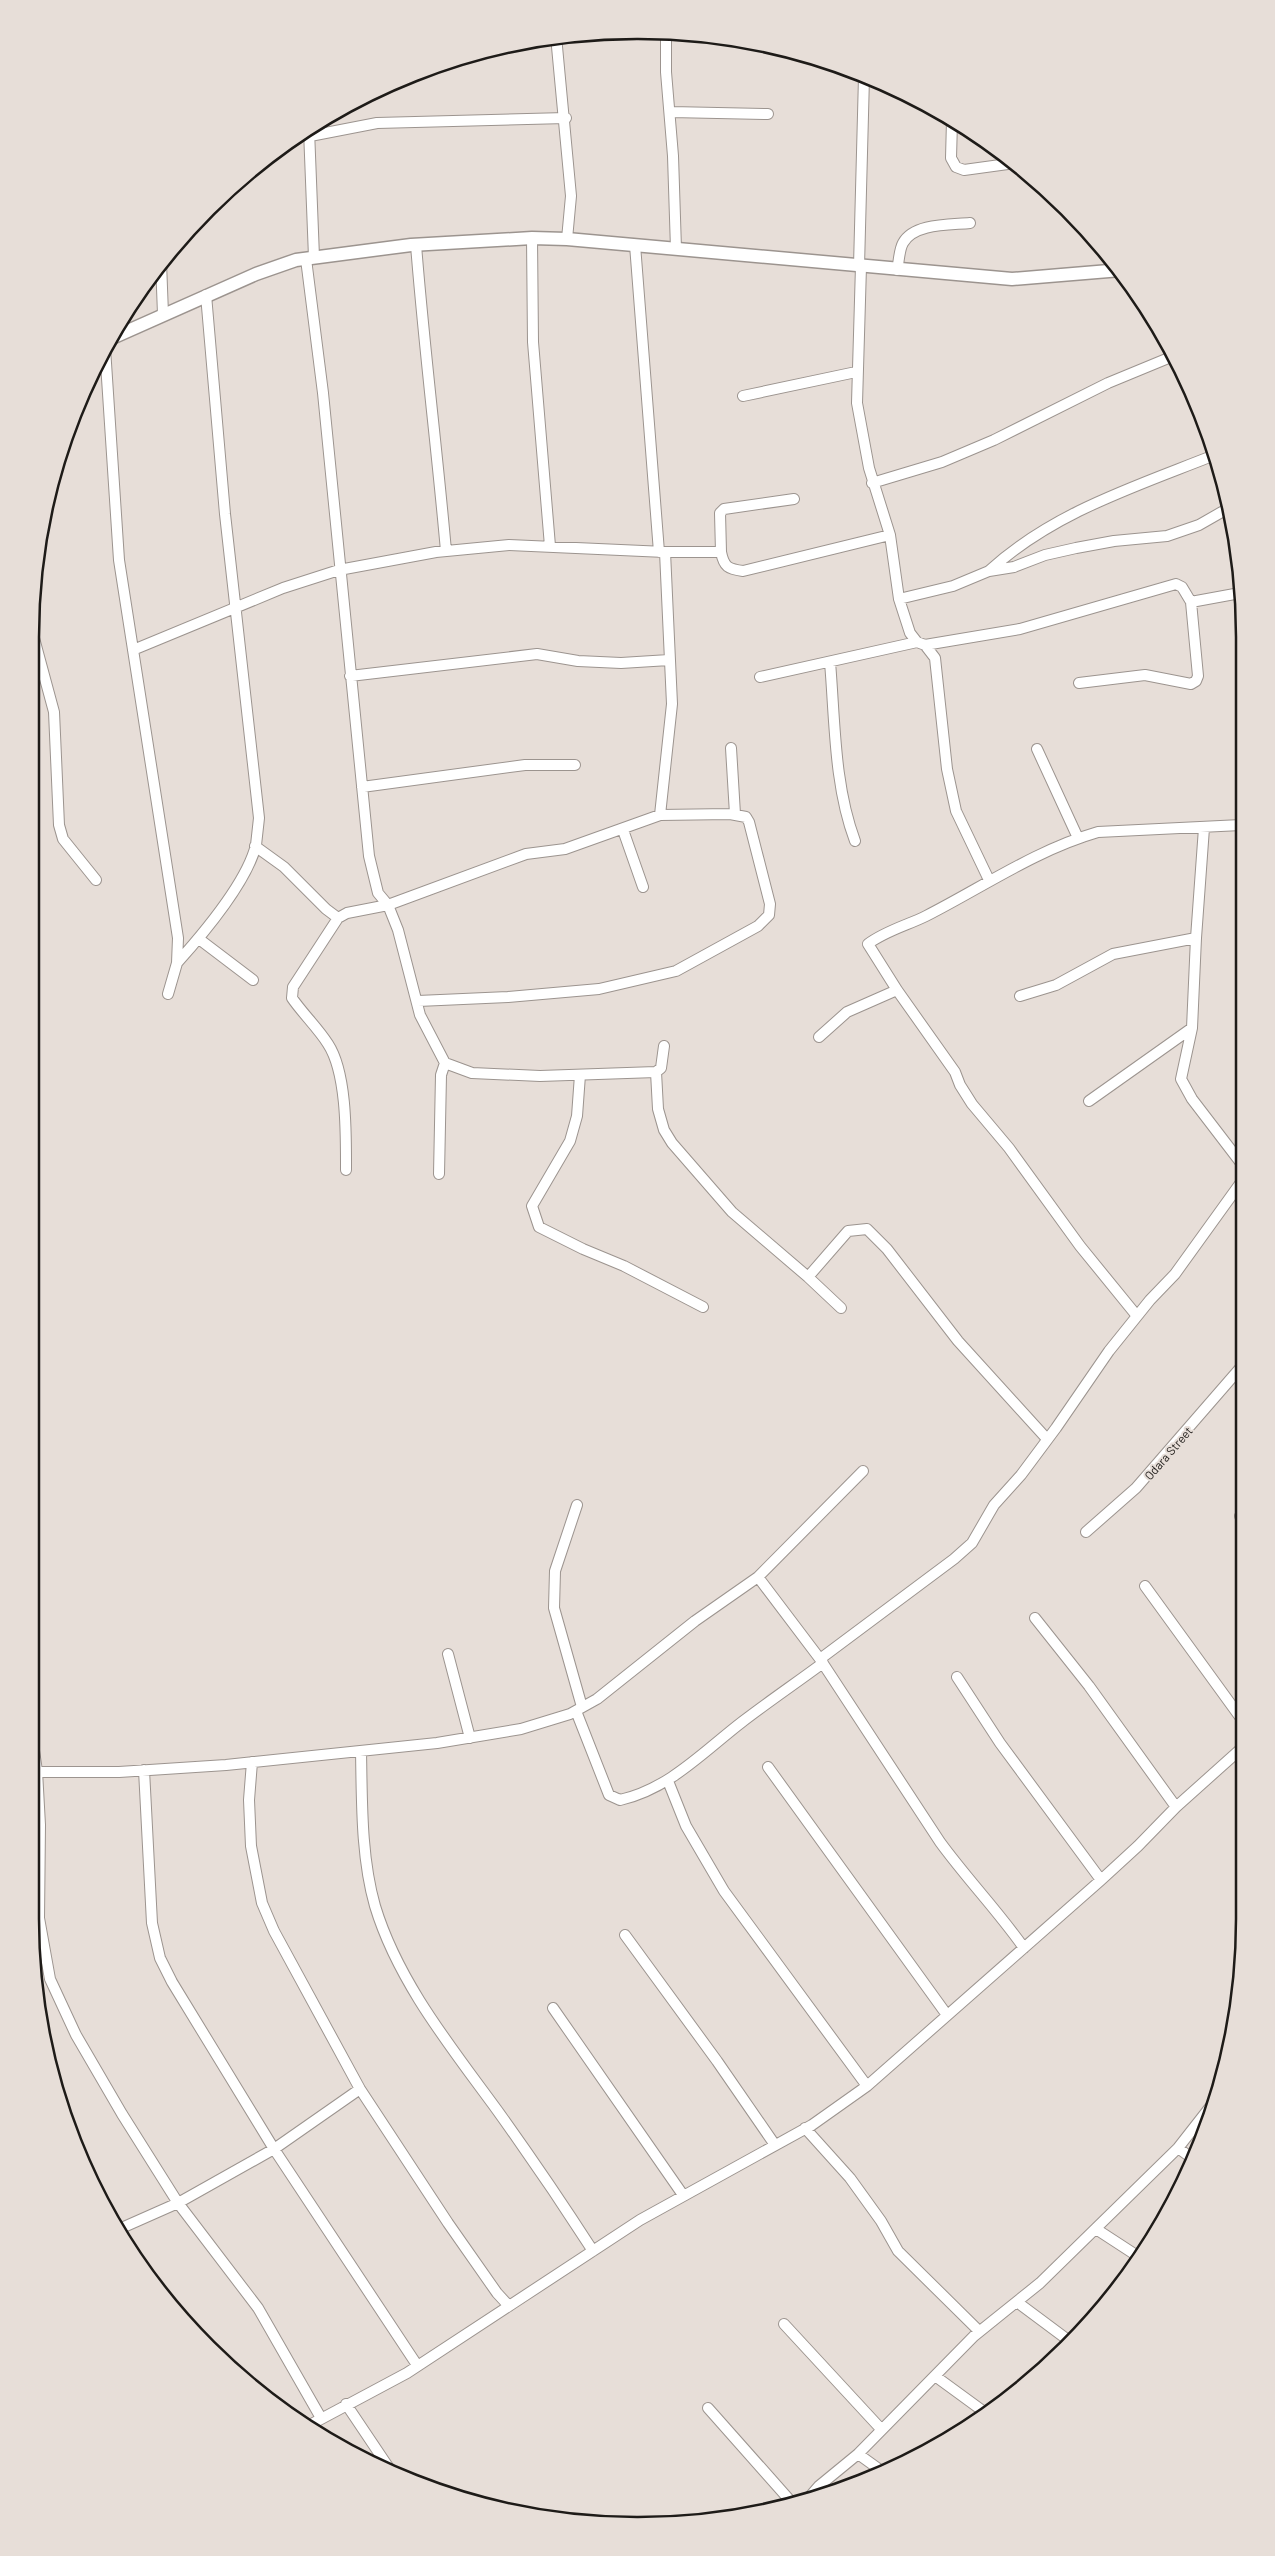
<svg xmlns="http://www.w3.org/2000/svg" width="1275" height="2556" font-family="Barlow,sans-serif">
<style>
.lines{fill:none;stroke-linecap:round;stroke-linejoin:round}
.minor-casing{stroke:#9c948f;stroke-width:12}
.tertiary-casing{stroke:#9c948f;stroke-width:15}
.minor{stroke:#fff;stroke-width:10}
.tertiary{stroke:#fff;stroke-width:12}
.labels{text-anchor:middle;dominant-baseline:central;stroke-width:4;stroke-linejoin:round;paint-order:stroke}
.street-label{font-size:12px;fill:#1e1b18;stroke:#e7ded8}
.rim{fill:none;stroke:#1e1b18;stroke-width:2.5}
</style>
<rect width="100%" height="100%" fill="#e7ded8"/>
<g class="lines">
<g class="minor-casing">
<path id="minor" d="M666 32V72L673 156 676 249
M556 36 571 196 567 239
M671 112 768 114
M952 121 951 158 956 167 964 170 1015 163
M309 130 314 257
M310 136 377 123 566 118
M532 238 533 342 550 546
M416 245C424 347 437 449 446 551
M635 245 659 552
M306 259 323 393 369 856 378 893 388 905 398 930 420 1015 445 1063 472 1073 540 1076 656 1072 661 1068 664 1046
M161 262 163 314
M859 266 864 77
M861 266 857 403 869 468 890 535 899 599 910 633 917 642 925 645 935 658 947 769 956 811 989 880
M897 270C899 262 899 250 903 243 914 223 950 225 970 223
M105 348 119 560 178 938 177 963 168 994
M743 396 856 372
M872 483 942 462 994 440 1108 383 1171 357
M721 552 720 513 724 509 794 499
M989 571C1052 513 1134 487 1212 456
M899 599 953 586 989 571 1014 567 1045 555 1076 548 1114 541 1167 536 1199 525 1227 509
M31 627 54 712 59 825 63 839 96 880
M925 645 1020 629 1176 584 1182 587 1191 602 1240 593
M133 650 283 588 339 570 436 552 509 545 665 552H721C724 567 728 569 743 571L890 535
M830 662C835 721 834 785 855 841
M350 676 537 654 578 661 621 663 669 660
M760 677 917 642
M1079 683 1145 675 1191 684 1196 681 1198 676 1191 602
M731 748 735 814
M1037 749 1078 838
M362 787 525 765H575
M660 815 672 704 665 552
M623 830 643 887
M255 846 284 867 326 909 338 918 347 913 388 905 526 854 565 849 660 815 730 814 746 817 749 822 770 904 769 915 758 926 676 971 599 989 508 997 418 1001
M338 918 293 987 292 998C303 1014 318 1028 328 1044 347 1073 346 1135 346 1170
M1196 938 1204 828
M199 939 253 980
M177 963C203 934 247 882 256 845 257 836 258 827 259 818L225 514 206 295
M1020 996 1056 985 1113 954 1196 938 1192 1028 1181 1079 1192 1099 1241 1163
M819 1037 847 1012 897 990
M656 1072 658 1109 664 1130 672 1143 732 1212 808 1277 848 1231 867 1229 887 1249 958 1341 1047 1439
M580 1075 577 1116 570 1141 532 1206 539 1227 583 1249 624 1266 703 1307
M1089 1101 1192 1028
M439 1174 441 1075 445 1063
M808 1277 841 1308
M1137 1316 1080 1246 1009 1148 972 1104 960 1085 955 1072 897 990 868 944C885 931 908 925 926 916 983 887 1036 850 1098 832L1241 825
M577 1505 555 1571 554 1608 582 1707
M1240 1516 1242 1520
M1086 1532 1136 1488 1242 1366
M758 1577 820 1659 940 1842C967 1879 998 1911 1024 1948
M1145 1586 1243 1721
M1035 1618 1089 1686 1176 1807
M448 1654 470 1738
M820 1659 954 1559 972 1543 994 1505 1021 1475 1056 1428 1109 1351 1150 1300 1175 1274 1242 1181
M957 1677 1000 1743 1101 1880
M32 1702V1737L37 1771 40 1825 39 1918 50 1979 76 2035 122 2114 178 2203 258 2308 321 2418
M576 1711 609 1795 620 1800C669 1789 703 1752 742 1722 768 1702 796 1683 823 1663
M361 1751C362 1802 361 1857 375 1906 398 1982 451 2047 497 2110 530 2156 562 2203 593 2251
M252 1762 249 1800 251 1846 262 1903 274 1931 360 2089 448 2223 497 2293 509 2306
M768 1767 947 2015
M144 1770 152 1923 160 1958 172 1982 274 2149 417 2365
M30 1772H119L226 1765 437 1743 521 1729 570 1714 597 1699 695 1621 758 1577 863 1471
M668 1781 686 1826 724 1891 867 2086
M625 1935 717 2061 775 2145
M553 2008 683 2195
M805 2128 850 2178 881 2221 898 2251 979 2331
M1178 2148 1193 2159
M1096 2229 1139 2257
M117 2230 178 2203 274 2149 360 2089
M1017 2302 1072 2343
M784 2324 881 2429
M935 2376 987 2414
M346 2404 393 2474
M708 2408 794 2505
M306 2427 407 2373 640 2220 812 2125 867 2086 1101 1880 1138 1846 1176 1807 1243 1747
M858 2454 883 2472
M806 2501 819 2486 858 2454 974 2336 1040 2283 1178 2148 1214 2102"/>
</g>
<g class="tertiary-casing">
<path id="tertiary" d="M112 338 256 274 296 260 411 245 532 238 567 239 1012 279 1121 270"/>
</g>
<use href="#minor" class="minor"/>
<use href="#tertiary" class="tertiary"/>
</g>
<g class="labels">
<g class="street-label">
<text transform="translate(1168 1453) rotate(-49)">Odara Street</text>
</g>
</g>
<path d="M0 0H1275V2556H0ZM637 39H638A598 598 0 0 1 1236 637V1919A598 598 0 0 1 638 2517H637A598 598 0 0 1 39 1919V637A598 598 0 0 1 637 39Z" fill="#e7ded8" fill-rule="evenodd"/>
<path class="rim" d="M637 39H638A598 598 0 0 1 1236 637V1919A598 598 0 0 1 638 2517H637A598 598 0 0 1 39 1919V637A598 598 0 0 1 637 39Z"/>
</svg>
